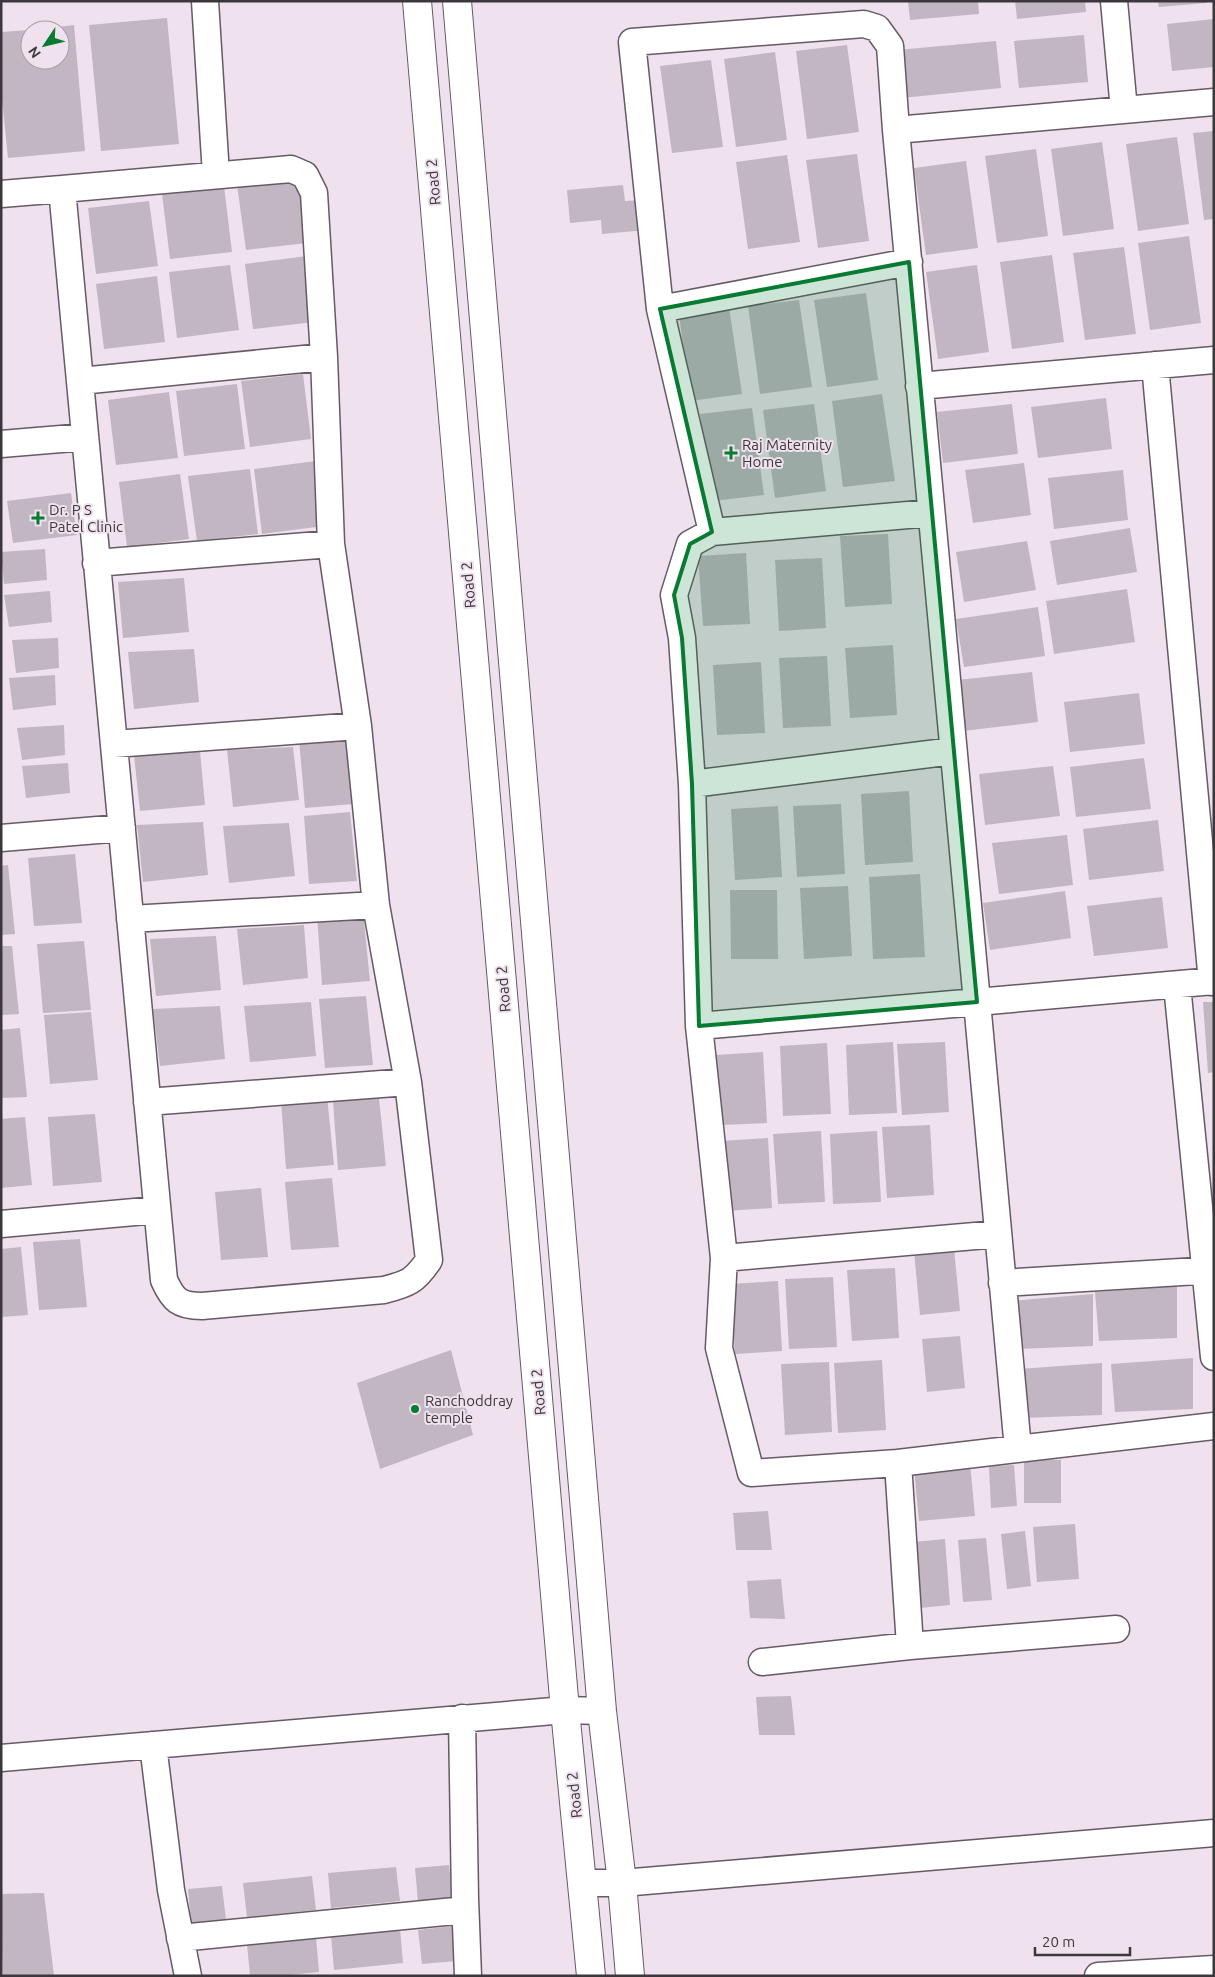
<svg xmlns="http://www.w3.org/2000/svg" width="1215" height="1977" font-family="Ubuntu,sans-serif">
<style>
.building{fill:#c2b6c2}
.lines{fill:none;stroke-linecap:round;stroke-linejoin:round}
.street-casing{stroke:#655a65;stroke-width:29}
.secondary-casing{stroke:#655a65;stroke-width:30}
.street{stroke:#fff;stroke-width:26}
.secondary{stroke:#fff;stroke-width:28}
.marked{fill:#067b31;fill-opacity:0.2;stroke:#067b31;stroke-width:4;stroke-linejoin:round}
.poi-dot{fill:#067b31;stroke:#efe2ee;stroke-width:2}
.labels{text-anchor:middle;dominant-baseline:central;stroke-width:4;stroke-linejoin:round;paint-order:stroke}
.street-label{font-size:15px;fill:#3c373c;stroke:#efe2ee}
.poi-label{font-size:15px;fill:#3c373c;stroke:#efe2ee;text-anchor:start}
</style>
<rect width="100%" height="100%" fill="#efe2ee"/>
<path class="building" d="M908 1H978L979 14 910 20Z
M1015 1H1085L1086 12 1017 19Z
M1158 1H1207V3L1159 7Z
M167 18 179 144 101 151 89 25Z
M1214 19V67L1172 71 1167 24Z
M74 25 85 151 8 158 1 89V32L30 30V60H60V30L40 29Z
M1084 35 1088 82 1019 88 1014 41Z
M996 41 1001 88 902 98 897 50Z
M847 45 859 132 807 139 796 51Z
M775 52 787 140 736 147 724 59Z
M711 60 723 147 672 153 660 66Z
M1214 131V219L1204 220 1193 133Z
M1177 137 1189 224 1138 231 1126 144Z
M1102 142 1114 229 1063 236 1051 149Z
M1036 149 1048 236 997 243 985 156Z
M857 154 869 241 818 248 806 160Z
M787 155 800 242 748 249 736 162Z
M966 161 978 248 926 255 914 168Z
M299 177 307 243 246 250 237 185Z
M623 185 625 201 644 200 647 230 602 234 601 220 570 223 567 190Z
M224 186 232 252 170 259 162 194Z
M149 201 158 266 96 274 88 208Z
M1189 236 1201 323 1150 330 1138 243Z
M1124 247 1136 334 1085 340 1073 253Z
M1052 255 1064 342 1012 349 1000 262Z
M307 256 314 322 253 329 245 264Z
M230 265 239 330 177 338 169 272Z
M977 265 989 352 938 359 926 272Z
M157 276 165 342 104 349 96 284Z
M866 293 878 380 827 387 814 300Z
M799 300 812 387 760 394 748 306Z
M729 307 742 394 690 401 679 314Z
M303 374 311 439 250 447 241 381Z
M237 384 245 449 184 456 176 391Z
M169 392 178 458 116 465 108 400Z
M882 394 895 481 843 487 832 401Z
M1106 398 1112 449 1038 458 1031 407Z
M814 404 826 491 775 498 763 410Z
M1012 404 1018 454 943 463 937 412Z
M752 408 764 495 713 501 700 414Z
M316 461 324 526 262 534 254 469Z
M1024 463 1031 515 973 523 965 470Z
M250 469 258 534 197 541 188 476Z
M1123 470 1128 520 1054 529 1048 478Z
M180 474 189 539 127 547 119 482Z
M71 493 77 535 13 543 7 501Z
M1130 528 1137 572 1057 585 1050 541Z
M888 534 892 604 845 607 840 536Z
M1027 541 1036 590 964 602 956 552Z
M45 549 47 580 4 584 1 552Z
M746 553 750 624 703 626 698 556Z
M822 558 826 628 779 631 775 560Z
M184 578 189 632 123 638 118 582Z
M1127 589 1135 642 1054 654 1046 601Z
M50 591 52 622 9 627 4 595Z
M1038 607 1045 656 964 667 956 619Z
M58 638 59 668 16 673 12 640Z
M893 645 897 715 850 718 845 648Z
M194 649 199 702 134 709 128 652Z
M827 656 831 726 783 728 779 658Z
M761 662 765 733 717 735 713 665Z
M1032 672 1038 722 963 731 957 680Z
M55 675 56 705 13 710 9 678Z
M1139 693 1145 744 1070 752 1064 702Z
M64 725 65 755 22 760 17 728Z
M346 736 353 804 305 808 299 739Z
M293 747 299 800 233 807 227 750Z
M200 751 205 805 140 811 134 755Z
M1144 758 1151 809 1076 817 1070 767Z
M68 763 70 793 26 798 22 766Z
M1053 766 1060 816 985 825 979 774Z
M909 791 913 862 865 865 861 794Z
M841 804 845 874 797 877 793 806Z
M778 806 782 877 735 880 731 809Z
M350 812 357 881 309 884 304 816Z
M1158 820 1164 871 1089 880 1083 829Z
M203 822 208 875 143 882 137 825Z
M289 823 295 876 229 883 223 826Z
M1067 835 1073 885 999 894 992 843Z
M75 854 82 923 34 926 28 858Z
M8 865 15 934 1 935V866Z
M920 874 925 957 873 959 869 877Z
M848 886 852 956 804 959 800 888Z
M730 890H777L778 959H731Z
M1065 891 1071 938 990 950 983 903Z
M1162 897 1168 948 1094 956 1087 906Z
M363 912 370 981 322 985 317 916Z
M304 925 308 978 243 985 237 929Z
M216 936 221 990 156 996 150 939Z
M84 941 91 1010 43 1013 37 944Z
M1 946H12L19 1014 1 1015Z
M366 996 373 1065 325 1068 319 999Z
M311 1002 316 1056 250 1062 244 1006Z
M1203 1002H1214V1072L1208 1073Z
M220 1006 225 1059 160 1066 153 1009Z
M91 1012 98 1080 50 1084 44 1015Z
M20 1028 27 1097 1 1098V1030Z
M893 1042 897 1113 849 1115 846 1045Z
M945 1042 949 1112 902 1115 897 1044Z
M827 1043 831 1114 783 1116 780 1046Z
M763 1052 767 1123 720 1125 716 1055Z
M327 1096 334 1165 286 1169 281 1100Z
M379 1098 386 1166 338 1170 333 1101Z
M95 1114 102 1182 53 1186 48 1117Z
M25 1117 32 1185 1 1188V1119Z
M930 1125 934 1195 887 1198 882 1127Z
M821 1131 825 1202 778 1204 773 1134Z
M877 1131 881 1202 833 1204 830 1134Z
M768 1138 772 1208 725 1211 720 1141Z
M332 1178 339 1247 291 1250 285 1182Z
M261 1188 268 1257 221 1260 215 1192Z
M80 1239 87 1307 39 1310 33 1242Z
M21 1247 28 1315 1 1317V1249Z
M954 1248 960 1311 920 1315 914 1251Z
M895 1268 899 1338 852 1341 847 1270Z
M833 1277 837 1347 789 1349 785 1279Z
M778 1281 782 1351 735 1354 730 1284Z
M1177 1286V1338L1099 1341 1095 1292Z
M1093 1294V1346L1015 1349 1011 1301Z
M960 1336 965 1388 927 1392 922 1339Z
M451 1350 473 1435 380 1469 357 1383Z
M1193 1358V1409L1115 1412 1111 1364Z
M882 1360 886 1430 838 1433 834 1363Z
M829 1362 832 1432 785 1435 781 1364Z
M1102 1363V1415L1023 1418 1019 1369Z
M1024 1459 1061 1460V1503H1024Z
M970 1463 975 1516 919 1521 914 1468Z
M1014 1465 1017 1506 991 1508 989 1466Z
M768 1511 772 1550H736L733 1513Z
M1075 1524 1079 1579 1037 1582 1033 1527Z
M1025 1531 1031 1586 1007 1589 1001 1534Z
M986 1538 992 1600 963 1602 958 1540Z
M945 1539 950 1605 920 1608 914 1542Z
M781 1579 785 1619 750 1618 747 1581Z
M791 1696 795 1735H759L756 1697Z
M449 1865 453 1899 418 1902 415 1868Z
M396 1867 400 1901 331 1908 328 1873Z
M312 1876 316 1910 247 1917 243 1883Z
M222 1886 226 1920 191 1924 188 1889Z
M44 1893 54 1976H3L1 1894Z
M453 1926 457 1961 422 1964 418 1930Z
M400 1928 403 1963 334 1970 331 1935Z
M316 1937 319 1972 279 1976H250L247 1944Z"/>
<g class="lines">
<g class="street-casing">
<path id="street" d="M205 1 216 175
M1114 1 1124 110
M291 169 305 175 314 193 324 357 331 544 358 726 376 905 408 1082 429 1260C415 1281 408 1284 384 1290L202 1306C179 1306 173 1300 164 1280L62 189Z
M1 194 62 189
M660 309 909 262
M1155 365 1212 982
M80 381 324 357
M919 386 1214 360
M1 444 85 437
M712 532 931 513
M96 563 331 544
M114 744 358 726
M692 784 953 751
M1 838 122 828
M130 919 376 905
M1177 985 1214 1357
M699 1026 977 1002 896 130
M147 1102 408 1082
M1 1224 157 1210
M724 1258 998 1234
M1002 1283 1214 1270
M1018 1449 977 1002 1214 981
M898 1463 751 1473 719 1348 724 1258 699 1026 692 784 682 638 674 595 690 544 712 532 660 309 632 42 864 24 877 28 890 46 896 130 1214 102
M1116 1629 910 1646 898 1463 1214 1426
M762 1662 910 1646
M462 1718 465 1899 468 1976
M153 1745 171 1890 188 1976
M1 1758 565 1710 602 1711
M583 1883H622L1214 1833
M180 1938 465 1910
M1098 1976 1214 1969"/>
</g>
<g class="secondary-casing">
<path id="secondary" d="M417 1 565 1710 591 1976
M457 1 602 1711 622 1883 630 1976"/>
</g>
<use href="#street" class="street"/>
<use href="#secondary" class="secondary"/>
</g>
<path class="marked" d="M909 262 977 1002 699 1026 692 784 682 638 674 595 690 544 712 532 660 309Z"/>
<g class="poi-dot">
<path d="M728.5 445.5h5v5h5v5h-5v5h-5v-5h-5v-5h5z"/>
<path d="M35.5 510.5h5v5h5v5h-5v5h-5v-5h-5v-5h5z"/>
<circle cx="415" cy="1409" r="5"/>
</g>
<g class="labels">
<g class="street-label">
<text transform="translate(433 182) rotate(-95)">Road 2</text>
<text transform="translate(468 585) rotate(-95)">Road 2</text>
<text transform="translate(503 989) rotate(-95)">Road 2</text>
<text transform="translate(538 1392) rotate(-95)">Road 2</text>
<text transform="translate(574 1795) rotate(-96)">Road 2</text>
</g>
<g class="poi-label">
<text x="742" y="444">Raj Maternity<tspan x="742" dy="17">Home</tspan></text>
<text x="49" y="509">Dr. P S<tspan x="49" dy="17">Patel Clinic</tspan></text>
<text x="425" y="1400">Ranchoddray<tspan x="425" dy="17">temple</tspan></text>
</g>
</g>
<rect width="1215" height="1977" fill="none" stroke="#3c373c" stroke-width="5"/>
<g transform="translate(45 45) rotate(235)"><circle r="24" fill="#efe2ee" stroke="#a79ea7"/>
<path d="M0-4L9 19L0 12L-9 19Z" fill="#067b31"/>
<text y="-8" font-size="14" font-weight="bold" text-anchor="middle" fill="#3c373c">N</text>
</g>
<path d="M1035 1947v8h95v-8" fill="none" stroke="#3c373c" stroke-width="2.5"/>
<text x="1042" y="1947" font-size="15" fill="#3c373c" stroke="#efe2ee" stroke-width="4" paint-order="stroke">20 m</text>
</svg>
